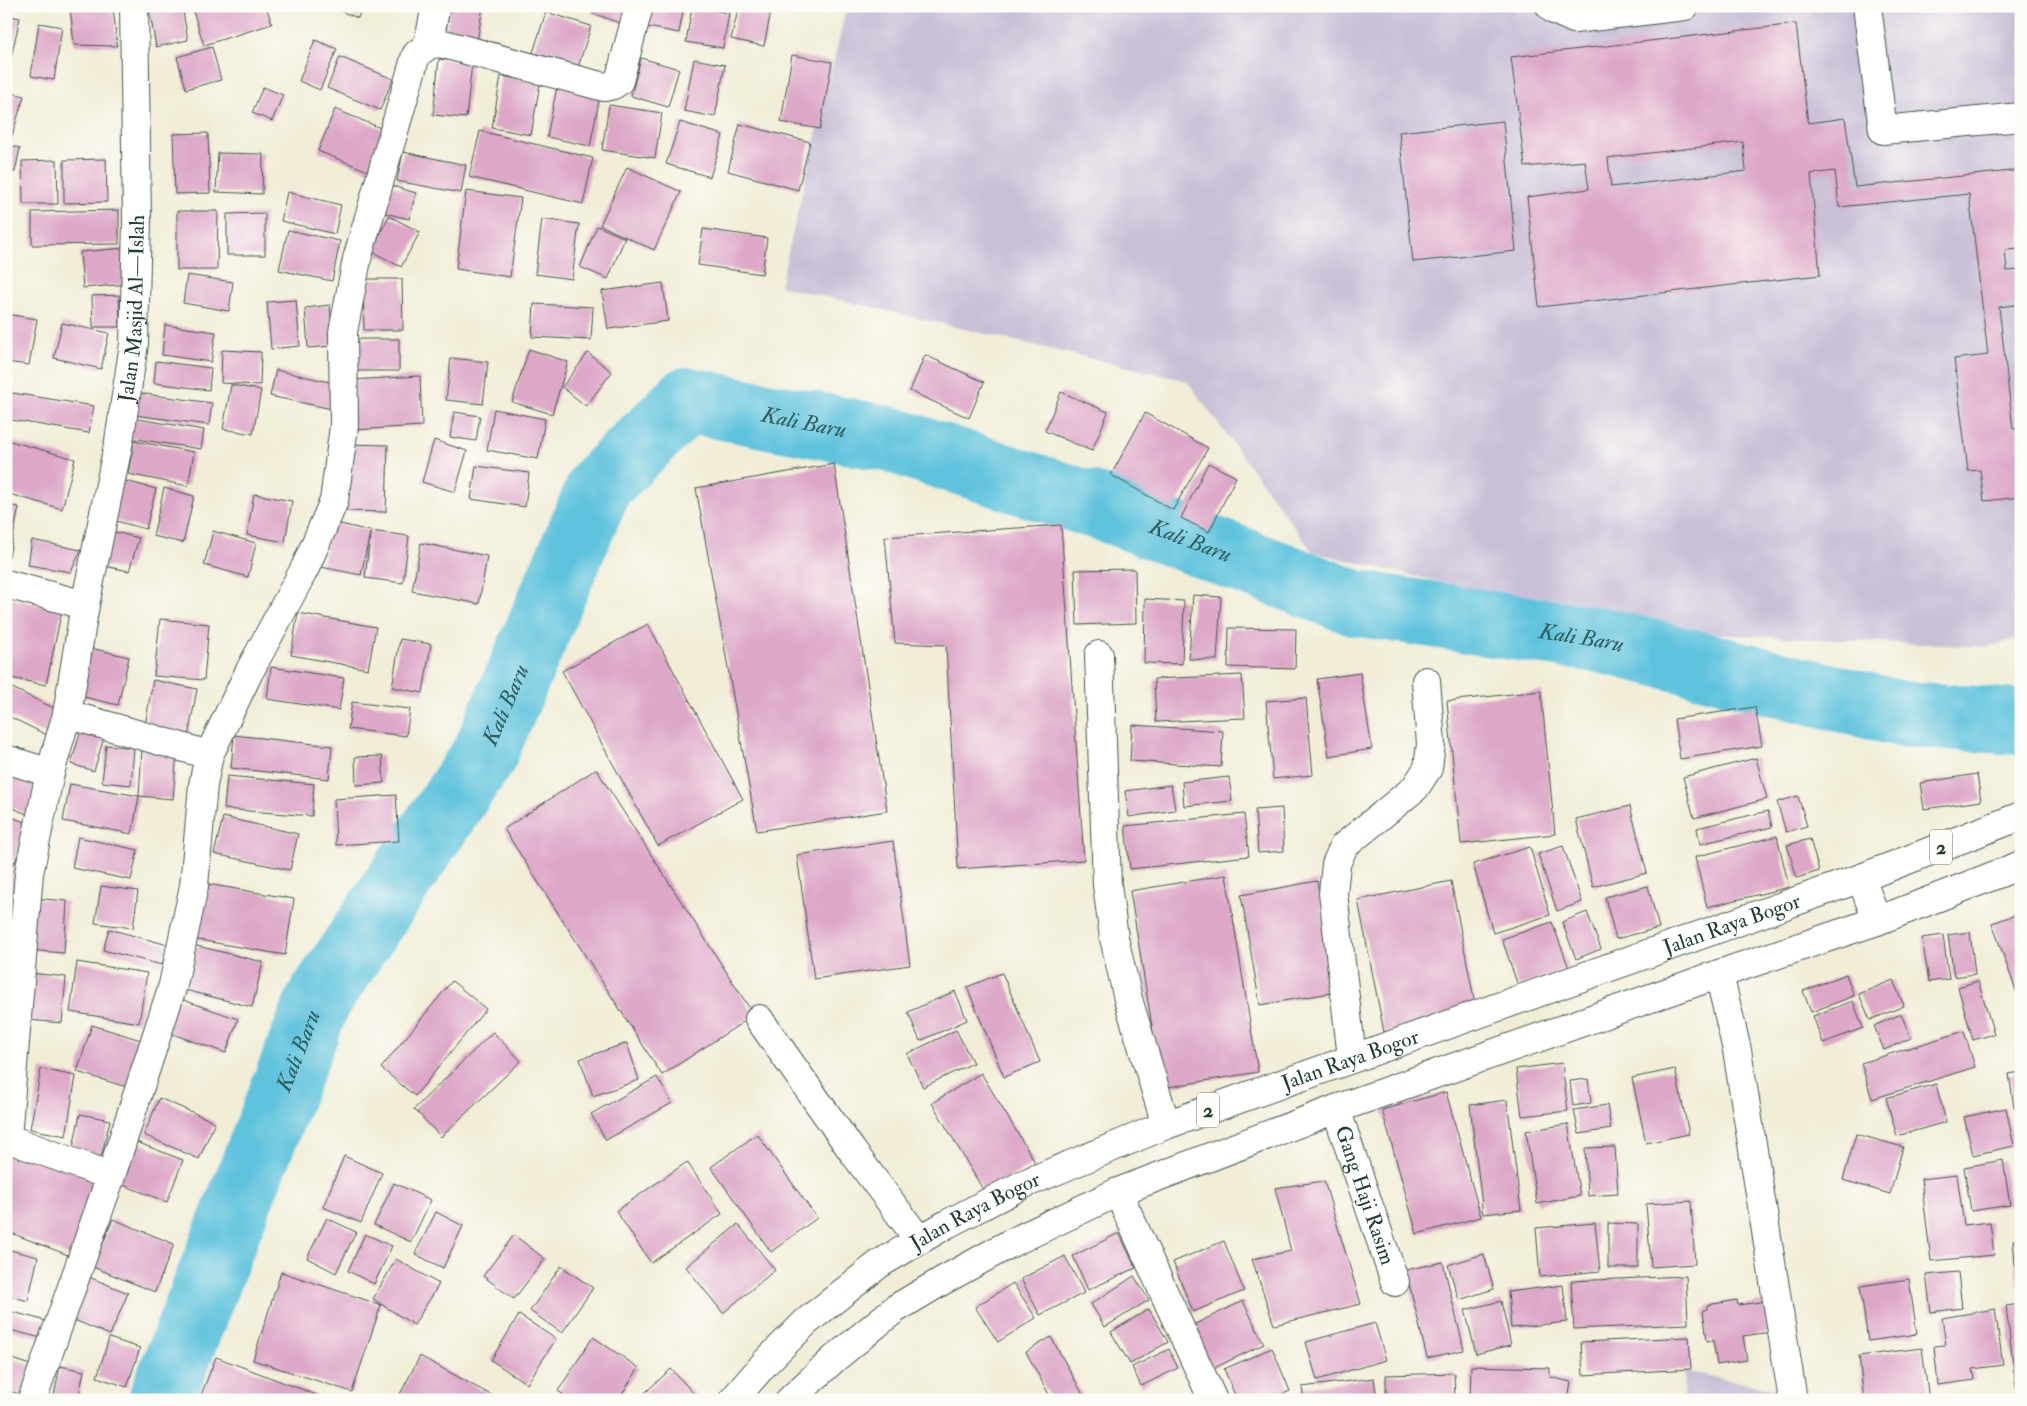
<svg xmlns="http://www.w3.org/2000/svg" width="2027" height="1406" font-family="'IM FELL Double Pica',serif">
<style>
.industrial{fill:#c9bfd7}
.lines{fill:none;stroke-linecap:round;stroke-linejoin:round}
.river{stroke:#5fc3dd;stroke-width:66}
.building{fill:#dda7c8;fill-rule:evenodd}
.minor-casing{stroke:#3e574c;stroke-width:30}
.highway-casing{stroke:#3e574c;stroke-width:30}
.minor{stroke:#fff;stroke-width:28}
.highway{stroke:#fff;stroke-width:28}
.labels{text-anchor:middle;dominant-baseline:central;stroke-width:4;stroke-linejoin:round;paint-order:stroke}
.shield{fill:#fdfcf7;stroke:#62766e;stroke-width:1}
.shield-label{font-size:20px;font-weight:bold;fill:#1f3d34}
.street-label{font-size:21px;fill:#1f3d34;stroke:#fdfcf7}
.water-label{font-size:22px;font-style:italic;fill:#2f5e5e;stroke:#fdfcf7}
</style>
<rect width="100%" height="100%" fill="#fdfcf7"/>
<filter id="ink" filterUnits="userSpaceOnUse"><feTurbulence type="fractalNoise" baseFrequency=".02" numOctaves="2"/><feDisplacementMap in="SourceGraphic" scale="10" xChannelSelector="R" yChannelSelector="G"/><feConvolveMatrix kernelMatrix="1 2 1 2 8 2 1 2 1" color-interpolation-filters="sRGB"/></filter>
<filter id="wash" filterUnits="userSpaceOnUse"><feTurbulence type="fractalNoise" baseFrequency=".0096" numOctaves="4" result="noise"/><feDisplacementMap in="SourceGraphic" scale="20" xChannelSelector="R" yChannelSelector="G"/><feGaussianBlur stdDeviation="1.12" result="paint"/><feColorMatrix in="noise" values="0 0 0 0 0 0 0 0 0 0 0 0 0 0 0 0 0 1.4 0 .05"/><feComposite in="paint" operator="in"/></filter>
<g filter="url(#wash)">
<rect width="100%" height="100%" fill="#f1edd7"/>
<path class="industrial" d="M847 6H2021V638L1985 647 1646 631 1313 552 1187 381 780 286Z
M1684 1371 1830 1400H1683Z"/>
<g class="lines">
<path class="river" id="s1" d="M161 1400 318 1001 485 753 600 485 687 400 889 439 1117 513 1355 603 1605 641 1901 714 2021 722"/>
</g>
<g id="blocks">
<path class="building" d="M70 6H113L117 46 74 45Z
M156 6H182L188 40 156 47 149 8Z
M197 6H266L272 24 204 45 192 8Z
M327 6H362L358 18Z
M450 6H483L477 42 445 37Z
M554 6H573L571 12Z
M594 6H631L625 25 592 13Z
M652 6H684L679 33 648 27Z
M739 6H772L764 46 731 39Z
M692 7 729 13 723 48 686 42Z
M546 12 591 26 575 77 530 62Z
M6 15 20 18 9 66 6 65Z
M39 23 62 27 54 80 31 76Z
M1796 24 1808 123 1845 118 1855 187 2021 170V249L2005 250 2007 271 2021 270V304L1999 307 2013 429 2021 428V466H2017L2021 497 1984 501 1980 470 1968 471 1954 359 1988 355 1969 194 1839 207 1835 171 1811 174 1820 275 1539 307 1527 197 1589 189 1585 161 1525 167 1511 57ZM1743 142 1746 171 1611 187 1608 158Z
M315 40 337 49 320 90 299 81Z
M212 47 221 80 186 89 177 57Z
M792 55 832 62 820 129 781 122Z
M340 57 393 79 380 110 327 88Z
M641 58 679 69 668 107 631 96Z
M439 59 472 63 466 118 433 115Z
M694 59 725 65 715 117 684 111Z
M501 76 540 83 531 135 492 128Z
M558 82 601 91 590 146 547 137Z
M263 87 283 95 272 121 252 113Z
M6 91 24 96 10 142 6 141Z
M609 105 662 113 655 158 602 150Z
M335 109 390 132 373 173 318 151Z
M1503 121 1516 251 1413 262 1399 132Z
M680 122 723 135 710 177 666 164Z
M740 124 810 142 798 190 728 171Z
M480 131 593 158 583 204 469 177Z
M208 133 210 193 175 194 173 134Z
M6 145 20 148 15 172 6 170Z
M403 152 466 165 461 193 397 181Z
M218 153 263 154 262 194 216 192Z
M106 159 107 202 64 203V160Z
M57 160 58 204H23L22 161Z
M627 167 681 192 654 250 600 225Z
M389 185 416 193 409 219 381 212Z
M466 191 521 198 510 277 456 269Z
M287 192 341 205 335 234 281 221Z
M119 210V244L32 245V212Z
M177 211H218L217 270H177Z
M265 213V255H227V214Z
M389 216 420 232 401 267 371 251Z
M542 219 579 224 572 279 535 274Z
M597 226 625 238 608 279 580 267Z
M703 229 767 238 762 274 698 265Z
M288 230 340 241 332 281 279 270Z
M125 248 128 284 83 288 80 252Z
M187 275 233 282 229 311 183 303Z
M363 279H402L403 330H364Z
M663 283 668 321 608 329 602 291Z
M119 295 120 327H93L92 296Z
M296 300 300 346 271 349 267 302Z
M534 304 593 307 591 340 532 337Z
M330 305 333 346 308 348 305 308Z
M6 314 37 319 29 365 6 362Z
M62 323 109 333 101 369 54 358Z
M165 325 216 332 211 362 162 355Z
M357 339H399V371H357Z
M529 349 568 362 552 414 512 402Z
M222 350 261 352 260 385 221 383Z
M588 353 612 372 586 406 562 387Z
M925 355 984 382 969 418 910 391Z
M451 358 488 362 483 404 446 400Z
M156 361 211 368 209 390 154 383Z
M276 370 338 384 332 409 270 396Z
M420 376 422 426 353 430 350 380Z
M231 385 261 390 253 434 223 429Z
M6 392 94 406 89 433 6 419Z
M130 392 212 403 209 425 127 414Z
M1061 392 1108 412 1092 451 1045 431Z
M494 409 545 419 538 459 487 450Z
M454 412 480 416 476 441 450 437Z
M1145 413 1208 448 1173 510 1111 475Z
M132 418 204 430 201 449 129 438Z
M434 440 467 451 455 492 422 482Z
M10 441 75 459 62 509 6 493V456Z
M134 441 194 452 188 486 128 474Z
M348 444 388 445 386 512 346 511Z
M1208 463 1236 477 1209 532 1181 518Z
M834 464 887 811 757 831 696 488Z
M476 466 529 473 525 507 471 499Z
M122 480 156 489 146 529 112 520Z
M164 488 194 496 183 543 153 536Z
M254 494 292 501 285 542 247 535Z
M6 505 19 507 9 557 6 556Z
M332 522 370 531 409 536 403 583 365 578 370 533 361 575 321 567Z
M1061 525 1084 860 958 869 946 645 895 643 885 537Z
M107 530 139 538 129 571 99 565Z
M213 531 256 543 248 577 204 565Z
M32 540 81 550 71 572 28 565Z
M421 543 487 556 479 604 412 591Z
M1135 569 1136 623 1077 625 1075 570Z
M1193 595 1221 597 1217 660 1189 659Z
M7 598 62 610 46 685 6 677Z
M1145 599 1184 601 1182 664 1144 663Z
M298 613 376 627 368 669 291 655Z
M160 619 209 624 204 680 154 676Z
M648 624 743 799 658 846 562 671Z
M1229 628 1296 629 1295 669 1228 667Z
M400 639 431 644 423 693 392 687Z
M86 647 129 657 118 705 75 695Z
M271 667 344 678 339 710 267 699Z
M1360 673 1372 749 1329 756 1317 679Z
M1242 675 1245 718 1156 722 1154 679Z
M153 680 197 689 187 743 144 731Z
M6 685 60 711 49 736 6 715Z
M1541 691 1555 834 1461 844 1447 701Z
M1306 698 1313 775 1273 779 1266 701Z
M352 702 410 709 406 736 348 729Z
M1755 707 1762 746 1680 759 1674 719Z
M83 723 106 730 94 771 71 764Z
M1132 725 1223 731 1221 767 1130 761Z
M234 735 332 746 329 779 231 768Z
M106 745 134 748 131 785 102 782Z
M142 749 177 752 173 799 139 796Z
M382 756 384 783 356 785 355 757Z
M1756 758 1767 799 1694 818 1683 777Z
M6 766 45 783 31 816 6 805Z
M596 769 754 1015 662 1075 504 829Z
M1977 774 1981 801 1924 809 1920 783Z
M227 776 314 784 312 816 224 809Z
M1229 777 1232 801 1184 806 1182 782Z
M70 784 139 796 132 834 63 821Z
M1171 785 1175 810 1129 817 1125 791Z
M396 795 399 841 336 845 334 799Z
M1798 796 1807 826 1786 832 1777 802Z
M1630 806 1647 873 1593 887 1576 819Z
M1282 808 1284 851 1258 853 1255 810Z
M1768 811 1772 827 1700 844 1697 828Z
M1244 814 1249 856 1130 869 1125 826Z
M6 815 30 824 15 862 6 859Z
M223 817 298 834 290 870 214 854Z
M1777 836 1789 887 1707 907 1695 857Z
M78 837 138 850 131 880 72 868Z
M1810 839 1819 871 1797 878 1787 845Z
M893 841 910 965 814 979 797 855Z
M1563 846 1582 902 1557 911 1538 854Z
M1530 847 1550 915 1493 933 1473 864Z
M6 862 20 865 12 907 6 906Z
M1226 875 1258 1072 1162 1088 1130 891Z
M1317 881 1336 992 1260 1005 1241 895Z
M1451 881 1477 1014 1384 1032 1358 900Z
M202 883 294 899 285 955 193 939Z
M101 886 138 891 133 928 95 923Z
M1648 886 1659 928 1616 939 1605 897Z
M32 898 67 901 64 953 28 950Z
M6 912H14L15 962H6Z
M1587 912 1601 949 1576 959 1562 922Z
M2021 913V1002H2020L1992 923Z
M1552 922 1569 968 1518 986 1502 939Z
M109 929 168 945 162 965 103 950Z
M1970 932 1975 974 1954 977 1948 935Z
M1943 935 1949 979 1929 982 1922 938Z
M193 945 263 962 252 1007 181 989Z
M77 962 147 973 139 1023 70 1012Z
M22 972 66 977 62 1023 17 1019Z
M1002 973 1040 1062 1004 1077 967 987Z
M1846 974 1854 996 1811 1012 1803 991Z
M1893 980 1904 1006 1870 1020 1859 994Z
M452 981 486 1009 415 1096 381 1068Z
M1978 981 1994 1034 1973 1040 1958 987Z
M955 991 967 1020 920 1041 908 1012Z
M172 996 238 1019 226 1053 161 1030Z
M1853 1001 1863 1028 1823 1043 1813 1016Z
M1901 1014 1911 1038 1884 1050 1874 1026Z
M92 1025 144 1041 130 1088 77 1072Z
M956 1030 973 1063 923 1087 907 1054Z
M1964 1031 1975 1067 1872 1099 1861 1063Z
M493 1032 521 1061 441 1137 414 1109Z
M627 1043 639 1080 593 1096 580 1059Z
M1562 1063 1568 1111 1522 1116 1516 1069Z
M41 1069 76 1076 66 1136 30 1129Z
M1675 1069 1689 1134 1646 1143 1632 1078Z
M2021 1072V1107L2014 1108 2009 1074Z
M981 1073 1035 1162 985 1193 932 1103Z
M657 1077 672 1103 606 1140 591 1114Z
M1588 1079 1591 1103 1573 1106 1570 1081Z
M1936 1084 1946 1122 1897 1136 1886 1098Z
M1446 1092 1481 1217 1417 1234 1382 1110Z
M159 1098 215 1122 199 1159 144 1135Z
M1507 1100 1521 1210 1483 1214 1470 1105Z
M1607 1105 1611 1129 1579 1134 1574 1110Z
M2006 1108 2014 1146 1973 1155 1964 1117Z
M80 1114 110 1120 101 1158 72 1153Z
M1568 1124 1580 1196 1537 1204 1526 1131Z
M757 1134 817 1218 771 1252 711 1167Z
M1856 1134 1903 1147 1890 1194 1843 1180Z
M134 1141 183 1160 167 1202 118 1183Z
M6 1144 102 1182 73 1257 6 1231Z
M1615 1147 1618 1194 1588 1196 1585 1148Z
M344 1156 382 1173 361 1223 323 1207Z
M2003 1160 2010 1205 1971 1211 1964 1167Z
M687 1162 722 1214 651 1263 616 1211Z
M1957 1175 1964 1225 1990 1222 1994 1255 1931 1261 1921 1179Z
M1324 1181 1361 1304 1274 1325 1252 1259 1291 1251 1275 1188Z
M394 1183 431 1200 411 1242 374 1225Z
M1691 1201 1695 1264 1651 1267 1646 1204Z
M436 1212 463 1226 443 1268 415 1254Z
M327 1218 356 1232 336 1273 307 1258Z
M113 1219 174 1244 155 1292 93 1267Z
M1595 1223 1600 1271 1540 1277 1536 1228Z
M1608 1223 1638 1224V1268H1608Z
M738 1224 775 1270 723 1313 686 1267Z
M1119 1233 1136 1268 1088 1290 1073 1256Z
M365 1234 392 1246 374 1284 348 1271Z
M514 1235 545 1259 514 1299 483 1276Z
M2013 1240H2021V1286H2017Z
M1224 1241 1244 1291 1193 1312 1173 1262Z
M6 1249 38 1257 28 1301 6 1295Z
M1484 1254 1494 1289 1459 1300 1448 1265Z
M1065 1256 1084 1293 1040 1315 1021 1279Z
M396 1259 439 1284 414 1325 373 1299Z
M1443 1262 1464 1350 1427 1358 1406 1270Z
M561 1266 593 1288 562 1333 530 1311Z
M281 1272 381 1305 352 1392 253 1360Z
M1958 1272 1962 1308 1931 1312 1926 1275Z
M1134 1276 1149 1300 1105 1327 1091 1304Z
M1686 1276 1688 1324 1574 1329 1571 1281Z
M89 1277 128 1293 110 1335 72 1319Z
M1909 1279 1917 1334 1868 1341 1860 1286Z
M1013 1283 1036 1318 998 1342 975 1307Z
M1563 1285 1567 1322 1511 1328 1508 1292Z
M1737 1300 1738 1305 1767 1301 1771 1332 1743 1336 1747 1360 1717 1365 1713 1340 1707 1341 1703 1310 1707 1309V1305Z
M1243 1301 1264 1344 1212 1369 1191 1326Z
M1501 1301 1511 1345 1476 1354 1465 1310Z
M2021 1304V1387H2016L2006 1306Z
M1149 1309 1168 1342 1130 1364 1111 1332Z
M1995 1309 2003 1365 1973 1369 1975 1380 1938 1385 1934 1346 1946 1345 1942 1318Z
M9 1311 50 1322 45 1339 6 1329Z
M519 1315 556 1339 527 1384 491 1360Z
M1375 1323 1386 1360 1317 1380 1306 1342Z
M593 1337 639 1368 618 1400H571L558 1391Z
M1051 1337 1086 1400H1052L1026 1352Z
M1689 1337 1691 1369 1583 1375 1581 1342Z
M109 1338 140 1348 127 1387 97 1377Z
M1272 1348 1290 1391 1269 1400H1237L1224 1369Z
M1922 1348 1929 1400H1864L1859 1356Z
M1169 1349 1178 1368 1141 1386 1132 1367Z
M420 1356 500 1400H397Z
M6 1357 36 1367 28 1397 6 1390Z
M216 1357 330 1400H199Z
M60 1366 84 1371 78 1400H53Z
M1471 1366 1550 1368V1377L1571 1382 1568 1400H1470Z
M671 1369 700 1400H637Z
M1454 1373 1455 1400H1386V1375Z
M1374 1378 1377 1400H1304L1302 1387Z
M93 1396 110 1399V1400H93Z"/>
</g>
</g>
<g filter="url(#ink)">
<use href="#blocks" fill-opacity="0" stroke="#3e574c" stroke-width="1"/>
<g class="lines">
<g class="minor-casing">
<g id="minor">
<path d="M1550 6 1554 10 1574 19 1685 6"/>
<path d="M1867 6 1883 130 2021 117"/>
<path d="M428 45 436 6"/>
<path d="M6 584 85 605"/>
<path d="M1099 655 1107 885 1114 938 1128 999 1166 1125"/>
<path d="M67 714 209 755"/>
<path d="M6 759 50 773"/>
<path d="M1719 974 1737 1050 1793 1400"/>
<path d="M759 1019 853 1152 919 1240"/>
<path d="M1352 1058 1333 893 1336 864 1344 846 1415 788 1428 768 1431 744 1426 681"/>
<path id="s2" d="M1336 1109 1395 1282"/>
<path d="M6 1138 111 1176"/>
<path id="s3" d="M7 1138 29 873 50 773 67 714 85 605 119 441 134 344 137 220 134 6"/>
<path d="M1118 1192 1213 1400"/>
<path d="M32 1400 111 1176 173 985 194 886 203 785 209 755 249 672 305 568 334 501 344 426 343 332 357 259 416 55 428 45 440 43 604 87 613 85 619 81 639 6"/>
</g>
</g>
<g class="highway-casing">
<g id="highway">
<path d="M1861 878 1877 921"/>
<path id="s4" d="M733 1400 766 1362 806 1322 879 1264 947 1224 1024 1184 1166 1125 1861 878 2021 816"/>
<path d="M790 1400 834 1359 895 1309 942 1281 1011 1243 1118 1192 1336 1109 1719 974 1877 921 2021 865"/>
</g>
</g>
<use href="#minor" class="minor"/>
<use href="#highway" class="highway"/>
</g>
</g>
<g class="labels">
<g class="shield">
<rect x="1930" y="829.5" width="22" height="35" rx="4"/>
<rect x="1197" y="1092.5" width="22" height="35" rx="4"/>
</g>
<g class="shield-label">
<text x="1941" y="847">2</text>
<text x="1208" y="1110">2</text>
</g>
<g class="street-label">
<text stroke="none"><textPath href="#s3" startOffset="841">Jalan Masjid Al—Islah</textPath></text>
<text stroke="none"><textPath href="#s4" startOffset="1120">Jalan Raya Bogor</textPath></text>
<text stroke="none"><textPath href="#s4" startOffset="715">Jalan Raya Bogor</textPath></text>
<text stroke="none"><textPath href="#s2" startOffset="91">Gang Haji Rasim</textPath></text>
<text stroke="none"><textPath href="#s4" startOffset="310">Jalan Raya Bogor</textPath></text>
</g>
<g class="water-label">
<text stroke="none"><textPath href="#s1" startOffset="1260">Kali Baru</textPath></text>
<text stroke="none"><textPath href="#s1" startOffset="1665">Kali Baru</textPath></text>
<text stroke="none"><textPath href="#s1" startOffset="2070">Kali Baru</textPath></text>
<text stroke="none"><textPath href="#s1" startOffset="780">Kali Baru</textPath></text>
<text stroke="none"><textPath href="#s1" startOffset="375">Kali Baru</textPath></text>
</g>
</g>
<rect width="2027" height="1406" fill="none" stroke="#fdfcf7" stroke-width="25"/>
</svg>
